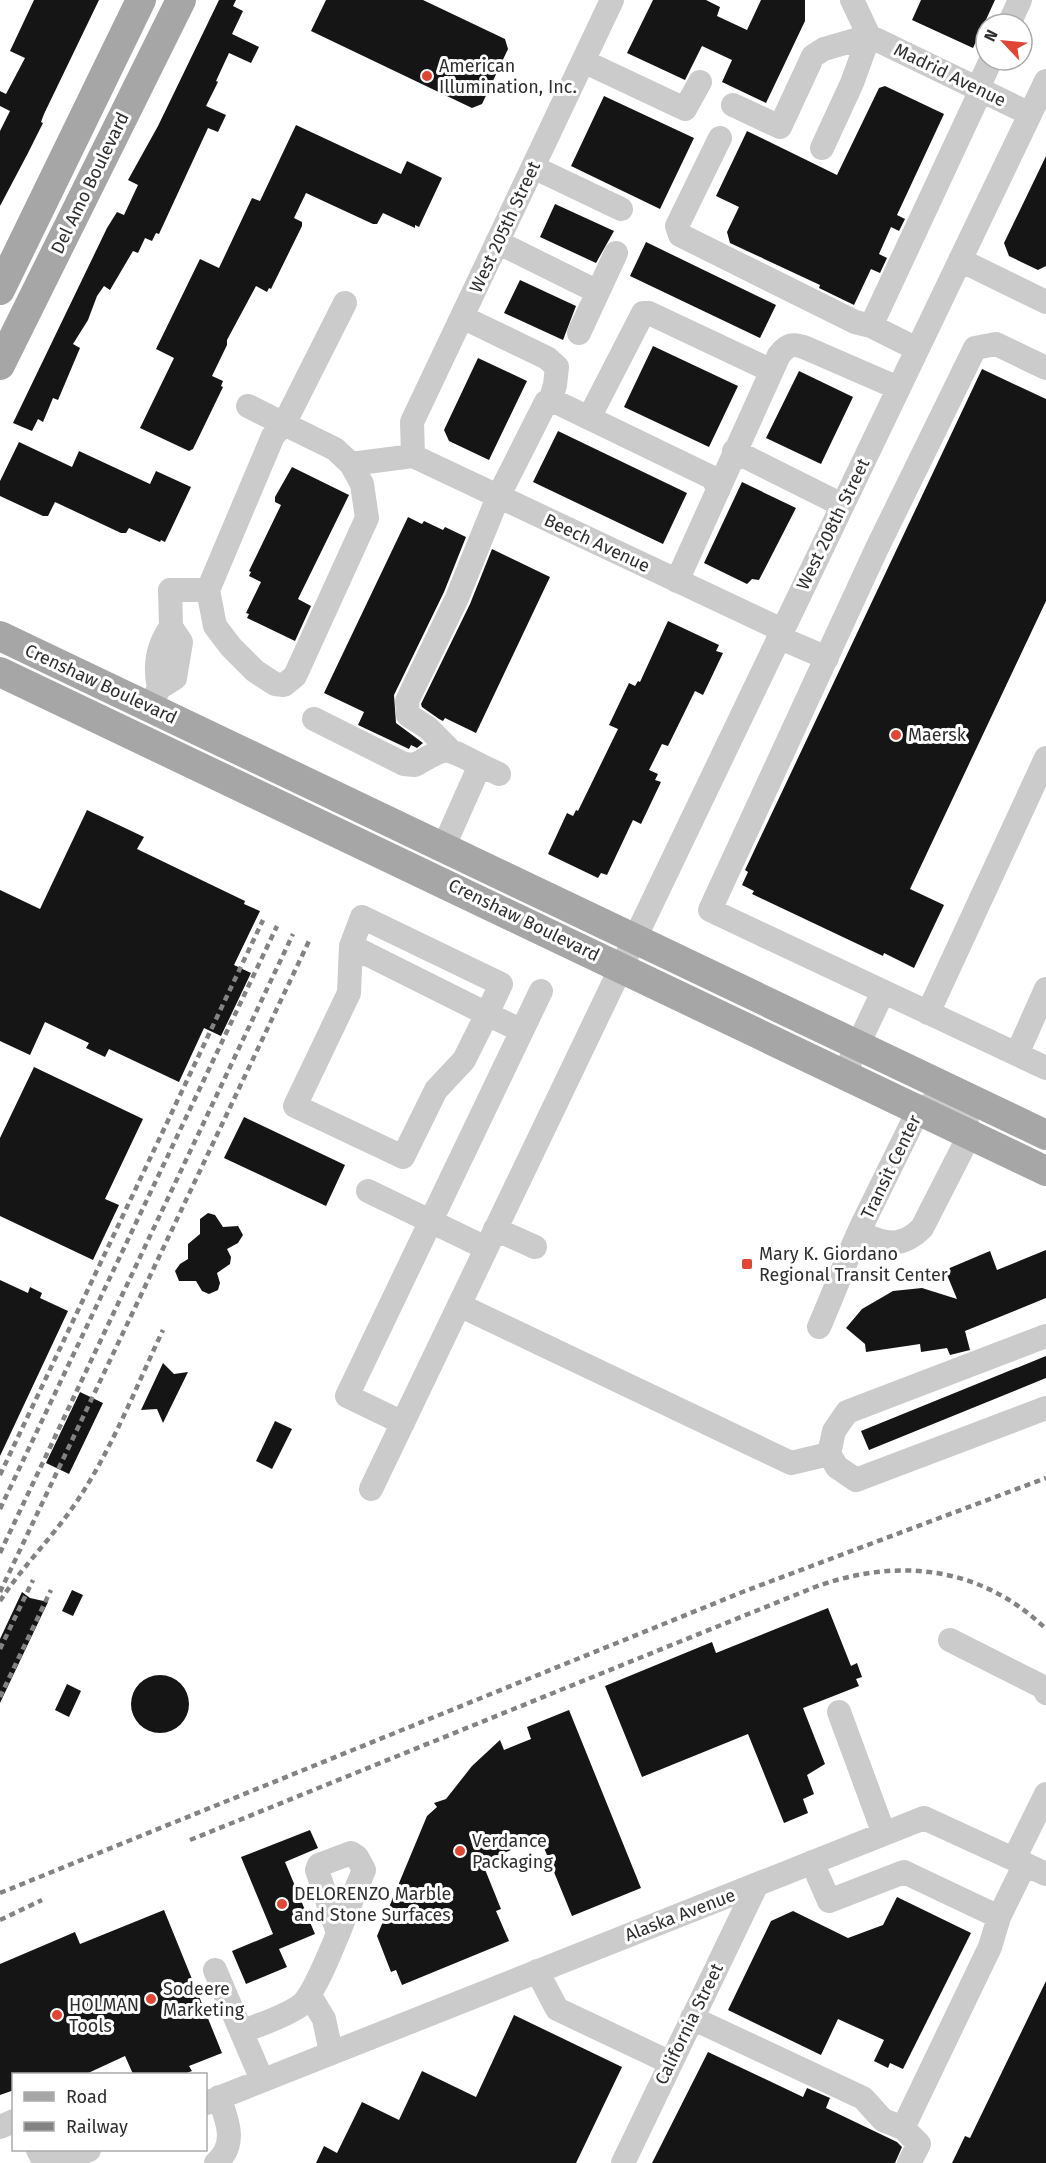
<svg xmlns="http://www.w3.org/2000/svg" width="1046" height="2163" font-family="'Fira Sans',sans-serif">
<style>
.building{fill:#151515}
.lines{fill:none;stroke-linecap:round;stroke-linejoin:round}
.minor{stroke:#cbcbcb;stroke-width:24}
.major{stroke:#a6a6a6;stroke-width:30}
.rail{stroke:#838383;stroke-width:4.5;stroke-dasharray:6 4.5;stroke-linecap:butt}
.poi-dot{fill:#e04635;stroke:#fff;stroke-width:2}
.labels{text-anchor:middle;dominant-baseline:central;stroke-width:6;stroke-linejoin:round;paint-order:stroke}
.poi-label{font-size:18px;fill:#2e2e2e;stroke:#fff;text-anchor:start}
.street-label{font-size:18px;fill:#2e2e2e;stroke:#fff}
</style>
<rect width="100%" height="100%" fill="#fff"/>
<path class="building" d="M34 0H99L44 114 41 122 43 123 28 153 0 206V131L10 111 0 106V91L6 94 25 58 10 51Z
M219 0H236L233 6 243 11 232 34 259 47 251 63 229 53 216 81 218 82 206 106 226 115 218 132 208 128 159 234 156 233 152 241 145 238 138 253 133 251 110 290 104 286 97 296 88 320 73 344 80 348 58 400 53 398 43 422 38 419 32 431 13 423 107 228 117 212 124 215 138 185 128 180 158 126Z
M326 0H423L505 39 508 49 482 104 472 108 311 31Z
M653 0H706L720 7 717 16 747 30 761 0H805V21L766 103 722 82 732 60 702 46 685 80 627 53Z
M921 0H995L973 48 912 20Z
M885 86 944 114 897 215 905 219 899 231 891 227 879 254 887 258 880 273 871 269 854 305 819 288 820 285 730 243 727 232 739 207 716 196 747 131 837 175 879 88Z
M604 96 694 138 660 209 571 166Z
M296 125 401 174 407 161 442 178 419 227 415 225V228L383 213 377 224H373L306 193 294 218 302 222V226L271 289 269 288 267 292 256 286 227 340V345L212 376 223 381 221 386 223 387 193 449 189 451 140 428 174 358 156 349 200 259 219 268 252 198 260 201Z
M1046 156V266L1038 270 1009 256 1004 243Z
M555 204 614 231 596 263 540 237Z
M646 242 776 305 760 338 630 276Z
M520 280 576 306 563 340 504 313Z
M653 346 738 386 709 447 624 407Z
M478 358 527 381 489 460 449 441 444 430Z
M982 369 1046 399V601L910 889 944 905 914 968 884 953 883 956 752 894 754 891 742 885 748 872 745 870Z
M799 371 853 397 821 464 766 438Z
M558 431 687 493 663 544 533 482Z
M19 442 72 467 79 451 150 484 156 471 191 487 165 542 161 540 160 542 129 528 126 533H121L55 502 48 516H43L0 496V481Z
M292 467 349 495 298 599 311 606 295 641 247 618 249 614 246 613 261 582 249 576 251 572 249 571 281 505 275 502V497Z
M742 482 796 508 759 580 752 579 747 584 704 563Z
M408 517 422 524 424 521 443 530 445 527 466 537 444 592 394 695 396 723 423 743 417 748 411 745 409 749 358 725 364 712 324 693Z
M492 549 550 577 476 733 445 718 443 721 439 719 422 707 421 704 470 604Z
M668 621 719 645 716 651 723 653 703 695 695 691 668 746 662 744 649 770 658 774 655 780 661 782 641 824 633 820 607 875 601 873 598 878 548 854 567 813 573 816 576 810 578 811 618 729 609 725 629 683 635 686 638 681 640 682Z
M87 810 144 837 137 849 245 901 244 904 260 911 234 965 251 973 221 1036 204 1028 179 1082 109 1049 105 1057 86 1048 89 1043 45 1022 30 1055 0 1041V890L40 909Z
M34 1067 143 1119 105 1199 119 1205 93 1260 0 1216V1138Z
M244 1117 345 1165 326 1206 224 1158Z
M208 1213 215 1215 223 1227 238 1226 243 1235 238 1243 227 1249 231 1257 230 1264 217 1273 220 1283 218 1290 209 1294 202 1291 196 1281H179L175 1271 180 1264 188 1259V1244L200 1234V1219Z
M1046 1250V1298L965 1331 970 1350 950 1355 947 1348 921 1352 920 1344 866 1352 865 1344 846 1328 862 1309 893 1291 922 1288 957 1299 945 1270 990 1251 997 1270Z
M0 1280 28 1293 30 1287 42 1293 40 1298 68 1311 0 1456Z
M1046 1356V1378L869 1450 861 1431Z
M163 1363 174 1374 188 1372 163 1423 157 1409 141 1410Z
M80 1392 103 1403 69 1474 46 1463Z
M275 1421 292 1429 272 1469 256 1461Z
M72 1590 83 1595 73 1616 62 1611Z
M22 1592 30 1598 48 1602 0 1703V1639Z
M828 1608 851 1666 857 1663 862 1677 856 1679 859 1686 803 1708 825 1764 807 1775 814 1794 803 1799 808 1813 784 1823 748 1734 642 1777 605 1686 712 1642 716 1653Z
M131 1704a29 29 0 1 1 58 0a29 29 0 1 1-58 0Z
M67 1684 81 1691 69 1717 55 1710Z
M569 1710 641 1888 572 1916 540 1838 482 1862 501 1909 496 1911 509 1941 402 1985 396 1970 391 1972 377 1936 427 1816 437 1807 434 1803 446 1799 472 1766 500 1740 504 1750 531 1739 527 1727Z
M310 1830 318 1848 285 1862 315 1934 279 1949 287 1967 246 1984 232 1951 273 1934 241 1857Z
M897 1897 971 1933 903 2069 890 2063 888 2068 874 2061 884 2040 838 2019 821 2055 728 2010 771 1921 793 1911 848 1938 883 1925Z
M164 1910 222 2053 189 2066 192 2071 184 2074H133L125 2056 86 2074H14V2090L0 2095V1964L75 1932 80 1944Z
M1046 1981V2163H952L965 2136 970 2138Z
M514 2015 622 2067 576 2163H316L324 2146 337 2153 362 2102 399 2120 422 2071 476 2097Z
M708 2052 803 2097 807 2088 830 2098 826 2108 897 2142 902 2147 895 2163H652Z"/>
<g class="lines">
<path class="minor" d="M1009 24 1020 0
M869 36 1030 114
M583 61 685 109 700 82
M978 88 991 60
M733 105 780 127 813 56 824 49 869 36
M720 138 677 226 680 235 855 322 871 326 917 349
M822 148 852 83 869 36 852 0
M533 167 621 209
M497 242 598 292
M960 260 1046 302
M462 317 547 358 557 367 555 385 550 402
M871 326 981 90
M579 333 616 253
M1046 368 996 344 975 348 877 548 710 910 1046 1068
M248 406 284 424 345 303
M589 418 643 313H649L772 371
M284 424 335 449 351 464 362 484 367 518 295 676 284 685 275 684 255 671 231 647 215 626 208 590 273 436Z
M734 451 842 505
M413 456 412 422 612 0
M413 456 782 630
M351 464 413 456
M677 581 779 355C788 344 793 343 806 348L898 388
M778 637 827 658
M159 688C154 665 157 646 171 627
M150 707 159 688 175 678 181 642 171 627 170 590H208
M314 719 404 764 415 765C449 745 444 747 480 765
M449 749 428 728 408 715 407 701 457 598 498 497 546 402 558 403 713 478 718 489
M444 846 480 765 499 774
M351 946 487 1014 464 1060 436 1090 403 1157 295 1106 349 993 351 946 362 917 501 984 487 1014 522 1031
M928 1013 1046 758
M1017 1054 1046 989
M844 1074 883 992
M958 1093 970 1134 922 1228C904 1246 888 1246 866 1235L862 1225 919 1109Z
M368 1191 486 1248
M495 1229 535 1247
M459 1305 791 1463 829 1454
M819 1327C834 1293 846 1259 862 1225
M1046 1336 847 1412 834 1431 829 1454 837 1467 856 1480 1046 1408
M403 1423 347 1396 541 991
M371 1489 1046 81
M950 1640 1043 1687 1046 1693
M839 1712 884 1834
M1014 1859 1046 1794
M812 1862 829 1901 904 1872 999 1917 1025 1864
M215 1970 262 2080
M537 1971 557 2009 671 2063
M310 1996 324 2019 331 2052
M692 2018 863 2098 883 2120 903 2128 990 1947 999 1917
M242 2032C260 2024 285 2017 301 2005 318 1993 353 1894 364 1870L357 1857 351 1853 319 1865 317 1870 338 1933
M206 2103 924 1818 1046 1874
M0 2127 14 2121
M903 2128 919 2144 909 2163
M38 2150 45 2163
M55 2163 89 2150
M216 2163C238 2144 227 2120 219 2097
M623 2163 756 1886"/>
<path class="major" d="M0 290 141 0
M0 365 181 0
M0 636 1046 1135
M0 672 1046 1171"/>
<path class="rail" d="M0 1475 263 920
M0 1509 277 926
M0 1553 293 934
M0 1592 309 941
M0 1601C24 1564 57 1533 81 1495 114 1444 137 1385 163 1330
M0 1649 33 1580
M0 1697 51 1590
M190 1840 815 1587C898 1557 981 1566 1046 1629
M0 1893 745 1591 1046 1478
M0 1920 42 1900"/>
</g>
<g class="poi-dot">
<circle cx="427" cy="76" r="6"/>
<circle cx="896" cy="735" r="6"/>
<rect x="741" y="1258" width="12" height="12" rx="3"/>
<circle cx="460" cy="1851" r="6"/>
<circle cx="282" cy="1904" r="6"/>
<circle cx="151" cy="1999" r="6"/>
<circle cx="57" cy="2015" r="6"/>
</g>
<g class="labels">
<g class="poi-label">
<text x="439" y="66">American<tspan x="439" dy="21">Illumination, Inc.</tspan></text>
<text x="908" y="735">Maersk</text>
<text x="759" y="1254">Mary K. Giordano<tspan x="759" dy="21">Regional Transit Center</tspan></text>
<text x="472" y="1841">Verdance<tspan x="472" dy="21">Packaging</tspan></text>
<text x="294" y="1894">DELORENZO Marble<tspan x="294" dy="21">and Stone Surfaces</tspan></text>
<text x="163" y="1989">Sodeere<tspan x="163" dy="21">Marketing</tspan></text>
<text x="69" y="2005">HOLMAN<tspan x="69" dy="21">Tools</tspan></text>
</g>
<g class="street-label">
<text transform="translate(950 75) rotate(26)">Madrid Avenue</text>
<text transform="translate(90 183) rotate(-64)">Del Amo Boulevard</text>
<text transform="translate(505 227) rotate(-65)">West 205th Street</text>
<text transform="translate(833 524) rotate(-64)">West 208th Street</text>
<text transform="translate(597 543) rotate(25)">Beech Avenue</text>
<text transform="translate(101 684) rotate(25)">Crenshaw Boulevard</text>
<text transform="translate(524 920) rotate(26)">Crenshaw Boulevard</text>
<text transform="translate(891 1167) rotate(-64)">Transit Center</text>
<text transform="translate(680 1915) rotate(-21)">Alaska Avenue</text>
<text transform="translate(689 2024) rotate(-64)">California Street</text>
</g>
</g>
<rect x="12" y="2073" width="195" height="78" fill="#ffffff" stroke="#ababab" stroke-width="1.5"/>
<rect x="24" y="2092" width="30" height="9" fill="#a6a6a6" stroke="#ababab" stroke-width="1.5"/>
<text x="66" y="2103" font-size="18" fill="#2e2e2e">Road</text>
<rect x="24" y="2122" width="30" height="9" fill="#838383" stroke="#ababab" stroke-width="1.5"/>
<text x="66" y="2133" font-size="18" fill="#2e2e2e">Railway</text>
<g transform="translate(1004 42) rotate(296)"><circle r="28" fill="#ffffff" stroke="#ababab" stroke-width="1.5"/>
<path d="M0-4.5L10 22L0 15L-10 22Z" fill="#e04635"/>
<text y="-9" font-size="16" font-weight="bold" text-anchor="middle" fill="#2e2e2e">N</text>
</g>
</svg>
